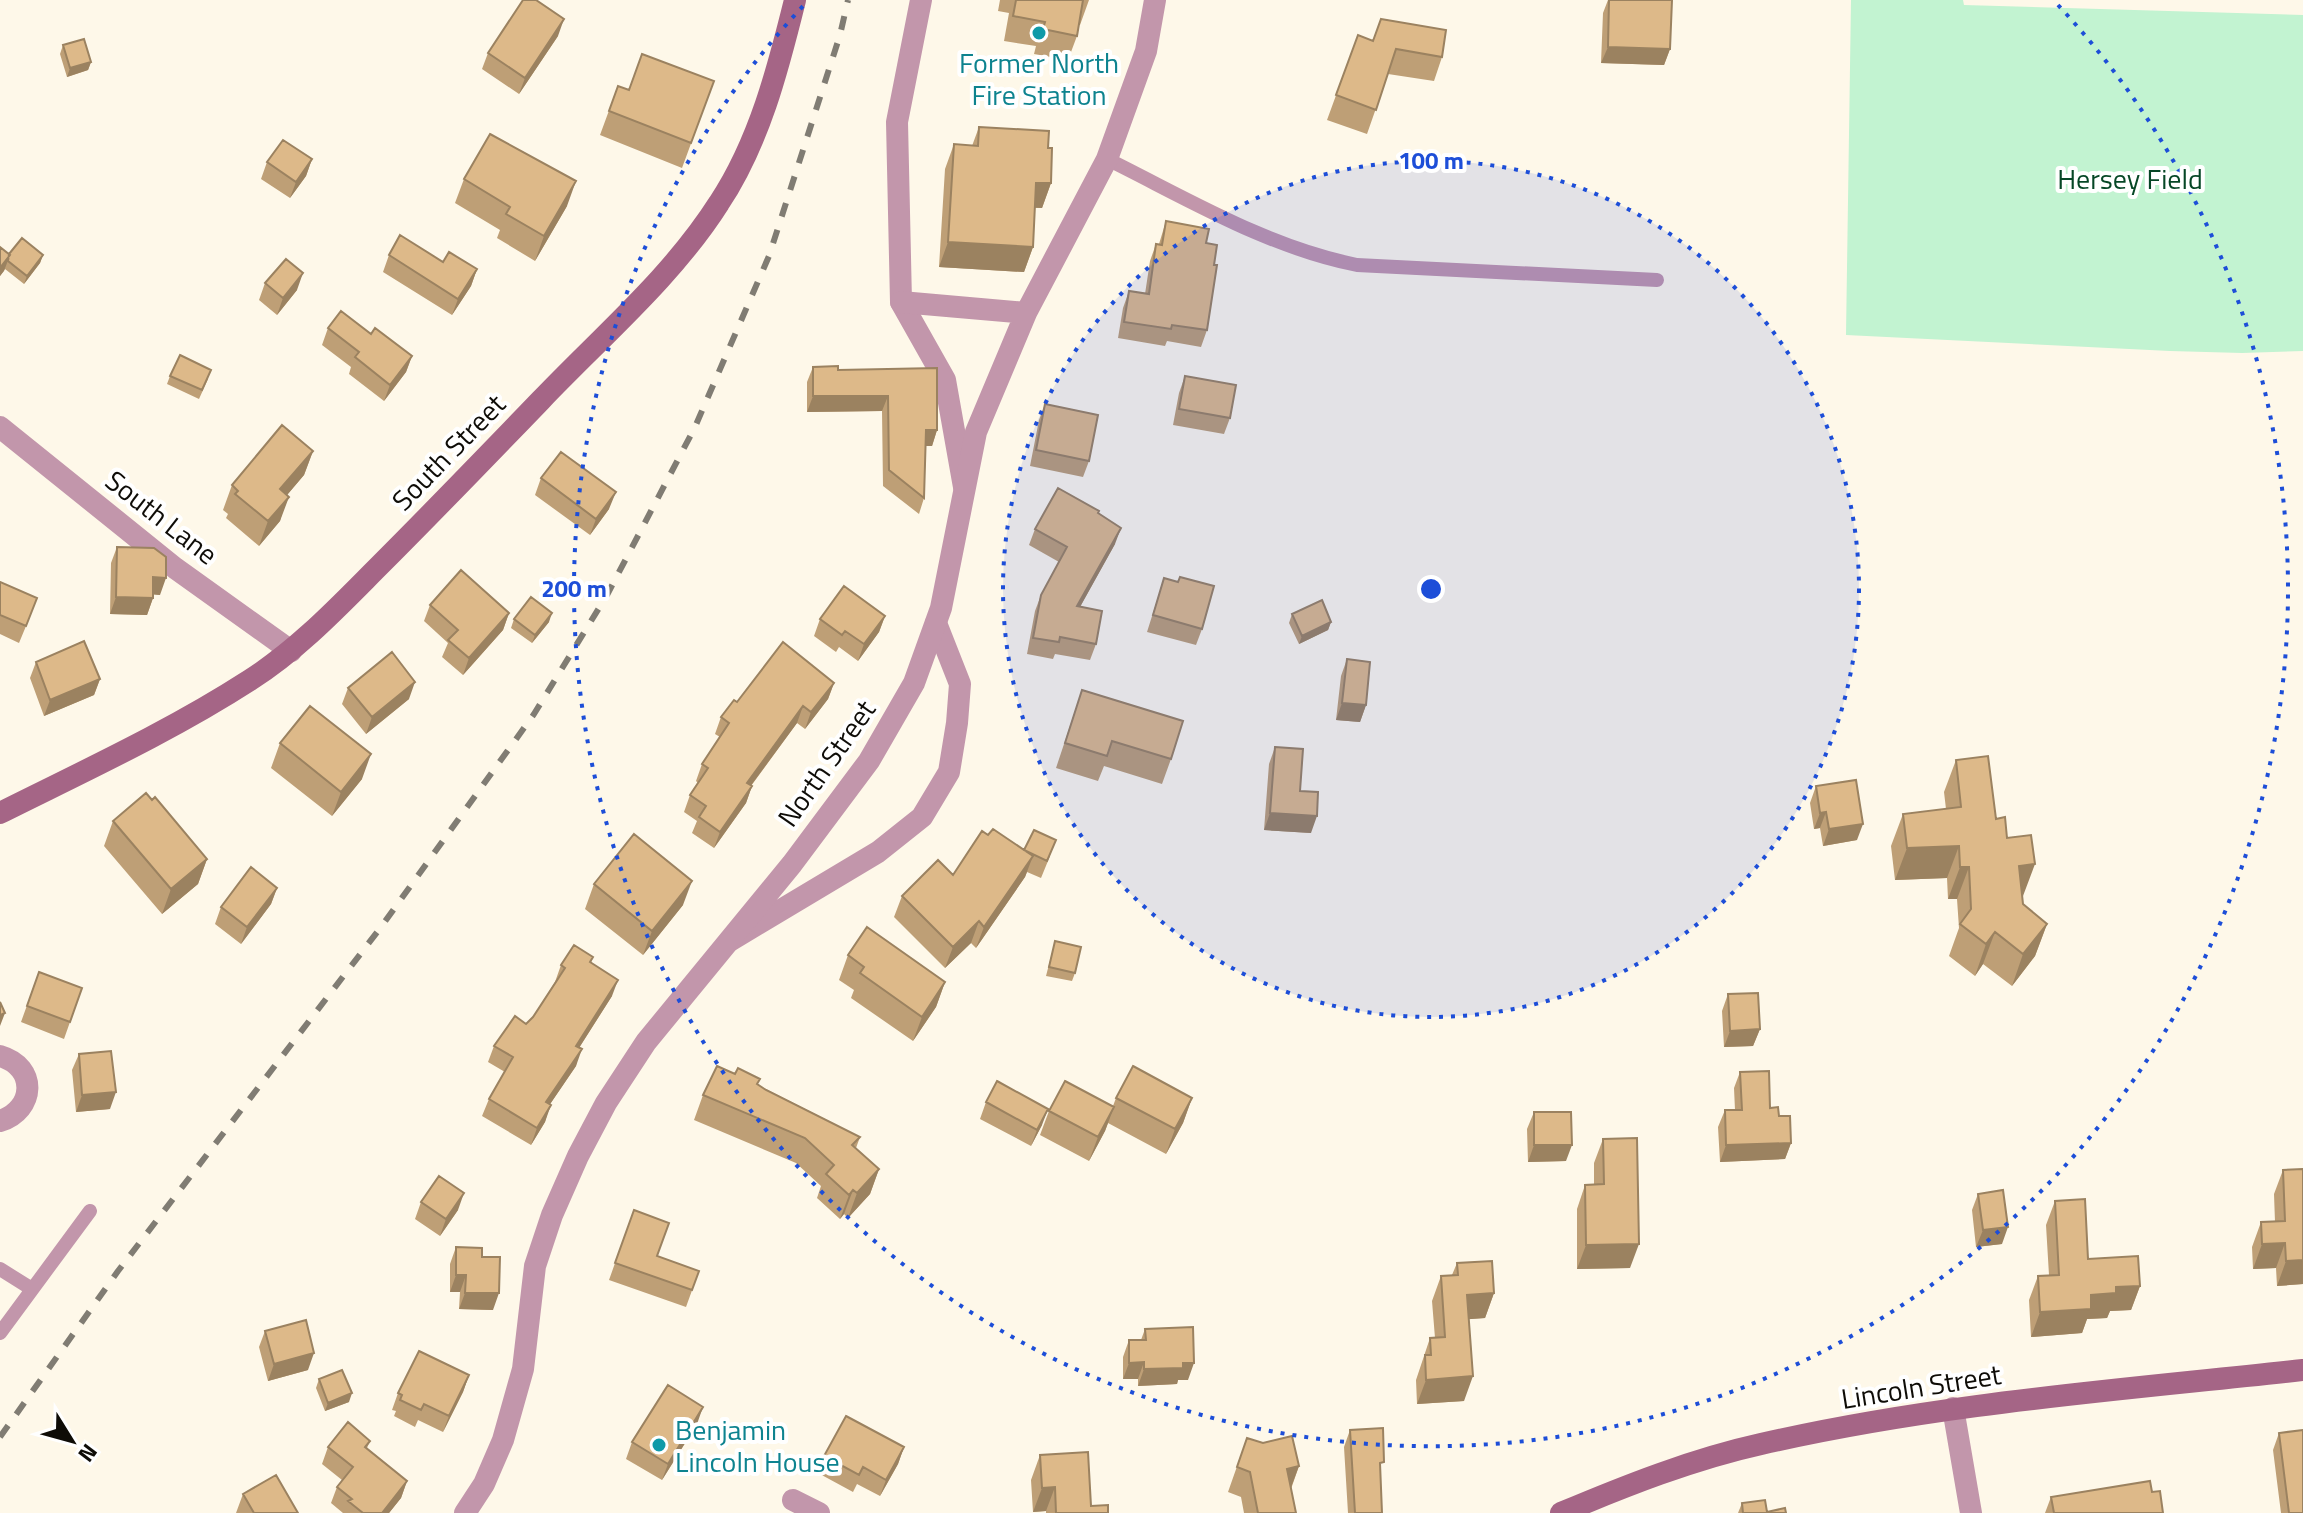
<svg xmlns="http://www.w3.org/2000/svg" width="2303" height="1513" font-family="'Titillium Web',sans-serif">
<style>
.green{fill:#c2f3d1}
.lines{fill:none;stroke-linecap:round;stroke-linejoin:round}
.service{stroke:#c296ab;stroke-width:14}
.minor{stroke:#c296ab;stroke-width:22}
.tertiary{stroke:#c296ab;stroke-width:22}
.secondary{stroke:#a56586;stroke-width:22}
.rail{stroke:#807c73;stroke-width:6;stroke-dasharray:14 14;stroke-linecap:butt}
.wall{fill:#be9f76}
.shaded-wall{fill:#9b8260}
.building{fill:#ddb989;stroke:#9b8260;stroke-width:2}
.ring{fill:none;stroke:#1d4ed8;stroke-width:4;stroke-dasharray:4 8}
.culture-dot{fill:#0f9aa8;stroke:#fff;stroke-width:3}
.labels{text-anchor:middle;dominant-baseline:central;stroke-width:8;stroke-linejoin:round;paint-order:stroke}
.culture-label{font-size:28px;fill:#0d838f;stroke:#fff}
.park-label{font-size:28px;fill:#064726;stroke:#fff}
.street-label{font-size:28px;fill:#0e0c07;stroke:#fff}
.centre{fill:#1d4ed8;stroke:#fff;stroke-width:4}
.ring-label{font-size:24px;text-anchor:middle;font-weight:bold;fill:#1d4ed8;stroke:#fff;stroke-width:8;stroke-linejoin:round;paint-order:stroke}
</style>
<rect width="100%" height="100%" fill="#fef8e9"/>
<path class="green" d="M1851 0H1963L1964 5 2303 15V351L2242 353 2170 351 1846 335Z"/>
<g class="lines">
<path class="service" d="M1107 159C1188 199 1267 247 1357 265L1657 280
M0 1269 32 1289
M0 1333 90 1211"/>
<path class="minor" d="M921 0 897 122 901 302 945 380 964 487
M0 427 175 568 291 651
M731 940 878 852 922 817 949 772 957 723 960 684 936 623
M0 1056C38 1067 35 1110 0 1121
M1953 1408 1971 1513
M793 1500 819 1513"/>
<path class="tertiary" d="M901 302 1026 313
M465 1513 484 1484 503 1440 523 1369 535 1266 552 1215 578 1156 606 1103 646 1042 792 864 869 761 914 683 941 608 976 432 1026 313 1107 159 1146 51 1155 0"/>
<path class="secondary" d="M0 813C84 771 171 731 250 680 300 648 340 605 381 564 435 510 488 455 541 400 602 336 672 277 719 203 759 143 778 69 795 0
M1561 1513C1625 1486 1693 1459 1761 1444 1939 1403 2122 1390 2303 1370"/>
<path class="rail" d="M0 1437 118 1271 381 927 534 714 607 595 695 427 769 256 840 35 848 0"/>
</g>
<path class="wall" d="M1000 0H1089L1080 25H1079L1077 36 1068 60 1034 54 1036 46 1004 41 1009 13 998 11Z
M1608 0H1672L1670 49 1664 65 1601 63 1603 13Z
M1358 35 1373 41 1442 57 1434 81 1388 74 1367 134 1327 120Z
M558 36 519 94 482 69 488 53Z
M63 45 91 62 88 70 67 77 60 54Z
M714 81 682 168 600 135 618 86 629 90Z
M979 127 1048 148 1051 183 1042 208H1035L1033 247 1024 272 939 267 945 169 954 144 972 146Z
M312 159 306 176 290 198 261 179 267 162Z
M464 179 567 206 535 261 497 238 500 230 455 203Z
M1166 221 1206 243 1214 265 1207 330 1201 347 1167 341 1165 346 1118 338 1123 308 1129 291 1145 294 1150 261 1156 244H1159Z
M0 247 9 254 43 255 40 263 24 284 5 269 0 276Z
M389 255 443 262 477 269 471 286 452 315 383 272Z
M265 283 297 290 277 315 259 300Z
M328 328 371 334 412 356 406 372 384 401 349 374 351 367 322 345Z
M813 367 838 370 937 368V430L932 446H926L924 498 919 514 883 486 882 411 807 412V382Z
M170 376 208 379 199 399 167 384Z
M1185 376 1230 418 1224 434 1173 425 1179 393Z
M1045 404 1089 461 1083 477 1030 466 1039 420Z
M313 451 304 475 287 495 280 521 259 546 226 518 228 514 223 510 232 485Z
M541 478 609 509 590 535 535 495Z
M1098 513 1115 544 1080 607 1096 644 1090 660 1055 654 1053 659 1027 654 1035 611 1041 595 1059 562 1029 545 1035 529Z
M117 547 160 595 153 594V598L147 615 110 614 111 563Z
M1164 578 1202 629 1196 645 1147 632Z
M0 582 31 614 19 643 0 634Z
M430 605 509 613 503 630 463 675 442 657 448 643 424 621Z
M1292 614 1331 622 1328 630 1299 644 1289 623Z
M885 616 879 632 858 661 839 647 836 652 814 636 820 619Z
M514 619 549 622 532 643 511 628Z
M1347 659 1366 705 1360 722 1336 720 1341 676Z
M36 662 100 679 94 695 44 716 30 678Z
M834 683 828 699 805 729 797 723 751 786H752L746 803 714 848 692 833 697 821 684 812 690 795 698 783 696 781 702 764 720 737 715 734 721 717 737 702Z
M348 688 409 699 366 734 342 704Z
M1082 690 1171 759 1162 784 1104 766 1098 781 1056 768Z
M280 743 362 779 332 816 271 768Z
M1275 747 1300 791 1311 833 1264 830 1269 764Z
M1956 760 1996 819 2007 838 2023 896H2022L2023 904 2047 924 2035 956 2012 986 1983 964 1975 976 1949 956 1959 928 1957 899H1948L1947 878 1895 880 1891 846 1903 814 1946 809 1944 792Z
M1816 786 1857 840 1823 846 1820 828 1814 829 1810 803Z
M152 800 207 859 198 884 162 914 104 846 113 821Z
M988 835 1024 850 1050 856 1041 878 1027 872 1025 877 976 948 971 943 945 968 894 917 902 896 953 875Z
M594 884 683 905 643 955 585 909Z
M277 888 271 904 241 944 215 924 221 907Z
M1055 941 1075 973 1072 981 1046 976Z
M848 955 945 982 936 1007 913 1041 851 998 854 990 839 980Z
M593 957 591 963 612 996 579 1048 576 1066 550 1104 545 1122 531 1145 482 1116 489 1099 505 1072 488 1062 494 1046 526 1024 533 1017 555 982 561 965Z
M39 972 82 988 64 1039 21 1022Z
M1728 994 1760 1029 1753 1046 1724 1047 1722 1011Z
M79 1054 110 1109 76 1112 72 1070Z
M1740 1072 1770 1108 1791 1143 1785 1159 1720 1162 1718 1127 1725 1110H1735L1734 1088Z
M758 1085 860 1137 856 1148 879 1169 870 1194 848 1218 844 1214 840 1219 817 1198 821 1186 796 1163 694 1120 703 1095Z
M1116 1098H1192L1183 1123 1166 1154 1108 1123 1105 1131 1089 1161 1040 1135 1049 1111 1113 1106Z
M986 1102 1042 1125 1031 1146 980 1119Z
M1534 1112 1566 1161 1528 1162 1527 1129Z
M1603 1139 1630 1268 1577 1269V1209L1585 1185H1594V1163Z
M2283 1170 2303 1284 2277 1286 2276 1268 2253 1269 2252 1247 2261 1222H2275L2274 1194Z
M1978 1194 2002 1244 1976 1247 1972 1210Z
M2055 1201 2088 1259 2140 1286 2131 1310 2110 1311 2107 1318 2087 1319 2082 1333 2031 1337 2029 1300 2038 1276 2049 1275 2046 1225Z
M421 1202 458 1210 440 1236 415 1219Z
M634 1210 657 1256 699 1271 686 1307 609 1280Z
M456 1247 493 1310 459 1309 460 1292H450V1264Z
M1457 1263 1494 1293 1485 1318 1469 1319 1464 1401 1417 1404 1416 1380 1430 1338H1435L1432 1301 1441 1276 1452 1275Z
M1145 1329 1188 1380H1178L1177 1384 1138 1386V1379H1123V1357L1129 1340H1141Z
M265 1331 308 1370 268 1381 259 1347Z
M469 1375 463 1392 443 1432 418 1420 415 1427 394 1416 396 1411 392 1410 398 1393Z
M319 1379 349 1402 325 1411 316 1388Z
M697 1424 662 1480 626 1459 632 1442Z
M1350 1430 1380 1473 1382 1513H1348L1344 1447Z
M2279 1433 2303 1513H2281L2273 1450Z
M1247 1438 1299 1466 1291 1489 1296 1513H1244L1241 1497 1228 1492Z
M370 1441 367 1448 407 1481 401 1498 389 1513H343L331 1503 337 1487 342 1480 322 1464 328 1447Z
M904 1447 898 1464 880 1496 857 1484 853 1492 818 1473 824 1456Z
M1040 1455 1091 1506 1108 1513H1046V1511L1033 1512 1031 1480Z
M2152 1492 2163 1513H2045L2051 1497Z
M243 1494 298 1513H236Z
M1742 1503 1767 1512 1786 1513H1738Z"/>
<path class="shaded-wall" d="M564 19 558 36 519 94 525 78Z
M1608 47 1670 49 1664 65 1601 63Z
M91 62 88 70 67 77 70 68Z
M312 159 306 176 290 198 296 182Z
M576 181 567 206 535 261 544 236Z
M1036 183H1051L1042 208 1027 207Z
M948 242 1033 247 1024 272 939 267Z
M10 255 4 271 0 276V268Z
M43 255 40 263 24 284 27 276Z
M477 269 471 286 452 315 458 299Z
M303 273 297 290 277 315 283 298Z
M412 356 406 372 384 401 390 385Z
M813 396H888L882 411 807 412Z
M926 430H937L932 446H921Z
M313 451 304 475 271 514 280 489Z
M616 492 609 509 590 535 596 519Z
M289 497 280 521 259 546 268 521Z
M1121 528 1115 544 1071 623 1077 606Z
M153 577 166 578 160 595 147 594Z
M116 597 153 598 147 615 110 614Z
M509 613 503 630 463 675 469 658Z
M552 613 549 622 532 643 535 635Z
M885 616 879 632 858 661 864 644Z
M1331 622 1328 630 1299 644 1302 636Z
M100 679 94 695 44 716 50 700Z
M415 682 409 699 366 734 372 717Z
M834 683 828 699 805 729 811 712Z
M1342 703 1366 705 1360 722 1336 720Z
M803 706 797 723 741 799 747 783Z
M371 754 362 779 332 816 341 792Z
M752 786 746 803 714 848 720 832Z
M1826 812 1820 828 1814 829 1820 813Z
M1270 813 1317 816 1311 833 1264 830Z
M1863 824 1857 840 1823 846 1829 829Z
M1959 846 1947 878 1895 880 1907 848Z
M1033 856 1025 877 976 948 984 927Z
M207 859 198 884 162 914 171 889Z
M2035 864 2023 896 2007 898 2019 866Z
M1960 867H1969L1957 899H1948Z
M692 881 683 905 643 955 652 931Z
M277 888 271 904 241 944 247 927Z
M979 921 971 943 945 968 953 947Z
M2047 924 2035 956 2012 986 2023 954Z
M1995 932 1983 964 1975 976 1986 944Z
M618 980 612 996 570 1062 576 1046Z
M945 982 936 1007 913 1041 922 1017Z
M5 1013 0 1026V1015Z
M1760 1029 1753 1046 1724 1047 1730 1031Z
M582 1049 576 1066 540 1119 546 1102Z
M116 1092 110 1109 76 1112 82 1095Z
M1192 1098 1183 1123 1166 1154 1175 1129Z
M551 1105 545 1122 531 1145 537 1128Z
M1114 1107 1105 1131 1089 1161 1098 1137Z
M1048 1109 1042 1125 1031 1146 1037 1130Z
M1791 1143 1785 1159 1720 1162 1726 1145Z
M1534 1145H1572L1566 1161 1528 1162Z
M879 1169 870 1194 848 1218 857 1193Z
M853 1190 844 1214 840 1219 849 1195Z
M464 1193 458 1210 440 1236 446 1219Z
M2008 1227 2002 1244 1976 1247 1983 1230Z
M2285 1243 2276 1268 2253 1269 2262 1244Z
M1639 1244 1630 1268 1577 1269 1586 1245Z
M2303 1260V1284L2277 1286 2286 1261Z
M456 1275H466L460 1292H450Z
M2140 1286 2131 1310 2110 1311 2107 1318 2087 1319 2082 1333 2031 1337 2040 1312 2116 1287Z
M465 1293H499L493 1310 459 1309Z
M1494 1293 1485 1318 1458 1320 1467 1295Z
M314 1353 308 1370 268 1381 274 1364Z
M1144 1362 1138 1379H1123L1129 1363Z
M1183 1363H1194L1188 1380H1178L1177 1384 1138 1386 1144 1369Z
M469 1375 463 1392 443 1432 449 1416Z
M1473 1376 1464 1401 1417 1404 1426 1380Z
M352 1393 349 1402 325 1411 328 1403Z
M703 1407 697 1424 662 1480 668 1464Z
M904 1447 898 1464 880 1496 886 1480Z
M1299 1466 1290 1490 1287 1469Z
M407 1481 401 1498 389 1513H382Z
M1055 1487 1046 1511 1033 1512 1042 1488Z"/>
<path class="building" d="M523 0H536L564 19 525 78 488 53Z
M1016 0H1083L1077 36 1043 29 1045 22 1013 16Z
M1609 0H1672L1670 49 1608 47Z
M1381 19 1446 30 1442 57 1396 49 1376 110 1336 95 1358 35 1373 41Z
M84 39 91 62 70 68 63 45Z
M642 54 714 81 691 143 609 111 618 86 629 90Z
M979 127 1049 131 1048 148H1052L1051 183H1036L1033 247 948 242 954 144 978 146Z
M490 134 576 181 544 236 506 214 510 207 464 179Z
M283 140 312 159 296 182 267 162Z
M1166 221 1209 229 1206 243 1217 245 1214 265H1217L1207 330 1172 325 1171 329 1124 322 1129 291 1149 294 1156 244 1162 245Z
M400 235 443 262 449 252 477 269 458 299 389 255Z
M22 238 43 255 27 276 8 261 9 254Z
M0 247 10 255 0 268Z
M286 259 303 273 283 298 265 283Z
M341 311 371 334 375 328 412 356 390 385 355 357 359 352 328 328Z
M180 355 211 370 202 390 170 376Z
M838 366V370L937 368V430H926L924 498 889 470 888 396H813V367Z
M1185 376 1236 385 1230 418 1179 409Z
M1045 404 1098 415 1089 461 1036 450Z
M282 425 313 451 280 489 289 497 268 521 235 494 238 491 232 485Z
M561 452 616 492 596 519 541 478Z
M1058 488 1099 511 1098 513 1121 528 1077 606 1102 611 1096 644 1060 637 1059 642 1033 638 1041 595 1067 547 1035 529Z
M117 547 154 548 166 557V578L153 577V598L116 597Z
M461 570 509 613 469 658 448 640 458 630 430 605Z
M1180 577 1214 586 1202 629 1153 615 1164 578 1178 582Z
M0 582 37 598 26 626 0 615Z
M844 586 885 616 864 644 845 631 842 635 820 619Z
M531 597 552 613 535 635 514 619Z
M1322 600 1331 622 1302 636 1292 614Z
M84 641 100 679 50 700 36 662Z
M783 642 834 683 811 712 803 706 747 783 752 786 720 832 699 817 706 806 690 795 708 768 702 764 729 723 721 717 734 700 737 702Z
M392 652 415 682 372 717 348 688Z
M1347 659 1370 662 1366 705 1342 703Z
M1082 690 1183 721 1171 759 1112 741 1107 756 1065 743Z
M310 706 371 754 341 792 280 743Z
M1275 747 1303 749 1300 791 1318 792 1317 816 1270 813Z
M1988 756 1996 819 2005 817 2007 838 2031 835 2035 864 2019 866 2023 904 2047 924 2023 954 1995 932 1986 944 1960 924 1971 909 1969 867H1960L1959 846 1907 848 1903 814 1961 807 1956 760Z
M1856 780 1863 824 1829 829 1826 812 1820 813 1816 786Z
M146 793 152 800 155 797 207 859 171 889 113 821Z
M993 829 1033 856 984 927 979 921 953 947 902 896 938 860 953 875 982 831 988 835Z
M1034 830 1056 840 1047 861 1024 850Z
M634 834 692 881 652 931 594 884Z
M251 867 277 888 247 927 221 907Z
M867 927 945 982 922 1017 860 973 864 967 848 955Z
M1055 941 1081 947 1075 973 1049 967Z
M574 945 593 957 590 962 618 980 576 1046 582 1049 546 1102 551 1105 537 1128 489 1099 513 1057 494 1046 515 1016 526 1024 533 1017 565 968 561 965Z
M39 972 82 988 70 1022 27 1006Z
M1758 993 1760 1029 1730 1031 1728 994Z
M0 1002 5 1013 0 1015Z
M111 1051 116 1092 82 1095 79 1054Z
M717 1066 735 1074 738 1068 760 1079 757 1084 766 1090 860 1137 852 1145 879 1169 857 1193 853 1190 849 1195 826 1174 834 1165 805 1138 703 1095Z
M1133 1066 1192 1098 1175 1129 1116 1098Z
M1769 1071 1770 1108 1778 1107 1779 1116H1790L1791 1143 1726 1145 1725 1110H1742L1740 1072Z
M997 1081 1048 1109 1037 1130 986 1102Z
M1065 1081 1114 1107 1098 1137 1049 1111Z
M1534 1112H1571L1572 1145H1534Z
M1637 1138 1639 1244 1586 1245 1585 1185 1604 1184 1603 1139Z
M2303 1169V1260L2286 1261 2285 1243 2262 1244 2261 1222 2285 1221 2283 1170Z
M439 1176 464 1193 446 1219 421 1202Z
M2003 1190 2008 1227 1983 1230 1978 1194Z
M2085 1199 2088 1259 2138 1256 2140 1286 2116 1287V1293L2091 1295V1309L2040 1312 2038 1276 2059 1275 2055 1201Z
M634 1210 669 1223 657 1256 699 1271 692 1290 615 1263Z
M456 1247 482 1248V1257H500L499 1293H465L466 1275H456Z
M1492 1261 1494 1293 1467 1295 1473 1376 1426 1380 1425 1355H1431L1430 1338 1445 1337 1441 1276 1458 1275 1457 1263Z
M306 1320 314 1353 274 1364 265 1331Z
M1193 1327 1194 1363H1183V1368L1144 1369V1362L1129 1363V1340H1146L1145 1329Z
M419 1351 469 1375 449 1416 424 1404 421 1410 400 1400 402 1395 398 1393Z
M342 1370 352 1393 328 1403 319 1379Z
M668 1385 703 1407 668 1464 632 1442Z
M846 1416 904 1447 886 1480 863 1467 859 1475 824 1456Z
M348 1422 370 1441 365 1447 407 1481 382 1513H363L348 1501 352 1499 337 1487 353 1467 328 1447Z
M1383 1428 1384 1462 1380 1463 1382 1513H1355L1350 1430Z
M2303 1430V1513H2289L2279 1433Z
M1292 1436 1299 1466 1287 1469 1296 1513H1258L1250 1472 1237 1467 1247 1438 1263 1443Z
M1088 1452 1091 1506 1108 1505V1513H1056L1055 1487 1042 1488 1040 1455Z
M276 1475 298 1513H254L243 1494Z
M2150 1481 2152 1492 2160 1491 2163 1513H2054L2051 1497Z
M1765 1500 1767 1512 1785 1508 1786 1513H1743L1742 1503Z"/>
<circle cx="1431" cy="589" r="428" fill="#1d4ed8" fill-opacity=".12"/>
<g class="ring">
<circle cx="1431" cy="589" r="428"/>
<path d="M2058 5A857 857 0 1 1 804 5"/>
</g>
<g class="culture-dot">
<circle cx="1039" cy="33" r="8"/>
<circle cx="659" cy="1445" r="8"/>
</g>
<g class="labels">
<g class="culture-label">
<text x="1039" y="62">Former North<tspan x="1039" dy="32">Fire Station</tspan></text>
<text x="675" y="1429" text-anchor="start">Benjamin<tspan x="675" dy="32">Lincoln House</tspan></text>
</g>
<g class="park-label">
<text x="2130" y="178">Hersey Field</text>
</g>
<g class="street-label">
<text transform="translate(448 452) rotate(-46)">South Street</text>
<text transform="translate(162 517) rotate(38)">South Lane</text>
<text transform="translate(826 763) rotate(-55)">North Street</text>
<text transform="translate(1921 1386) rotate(-9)">Lincoln Street</text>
</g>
</g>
<circle cx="1431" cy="589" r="12" class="centre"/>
<g class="ring-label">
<text x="1431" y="169">100 m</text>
<text x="574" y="597">200 m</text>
</g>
<g transform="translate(72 1441) rotate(127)" stroke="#ffffff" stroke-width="6" paint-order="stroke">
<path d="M0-6L14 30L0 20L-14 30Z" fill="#0e0c07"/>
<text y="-12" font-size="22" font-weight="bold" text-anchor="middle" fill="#0e0c07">N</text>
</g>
</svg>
